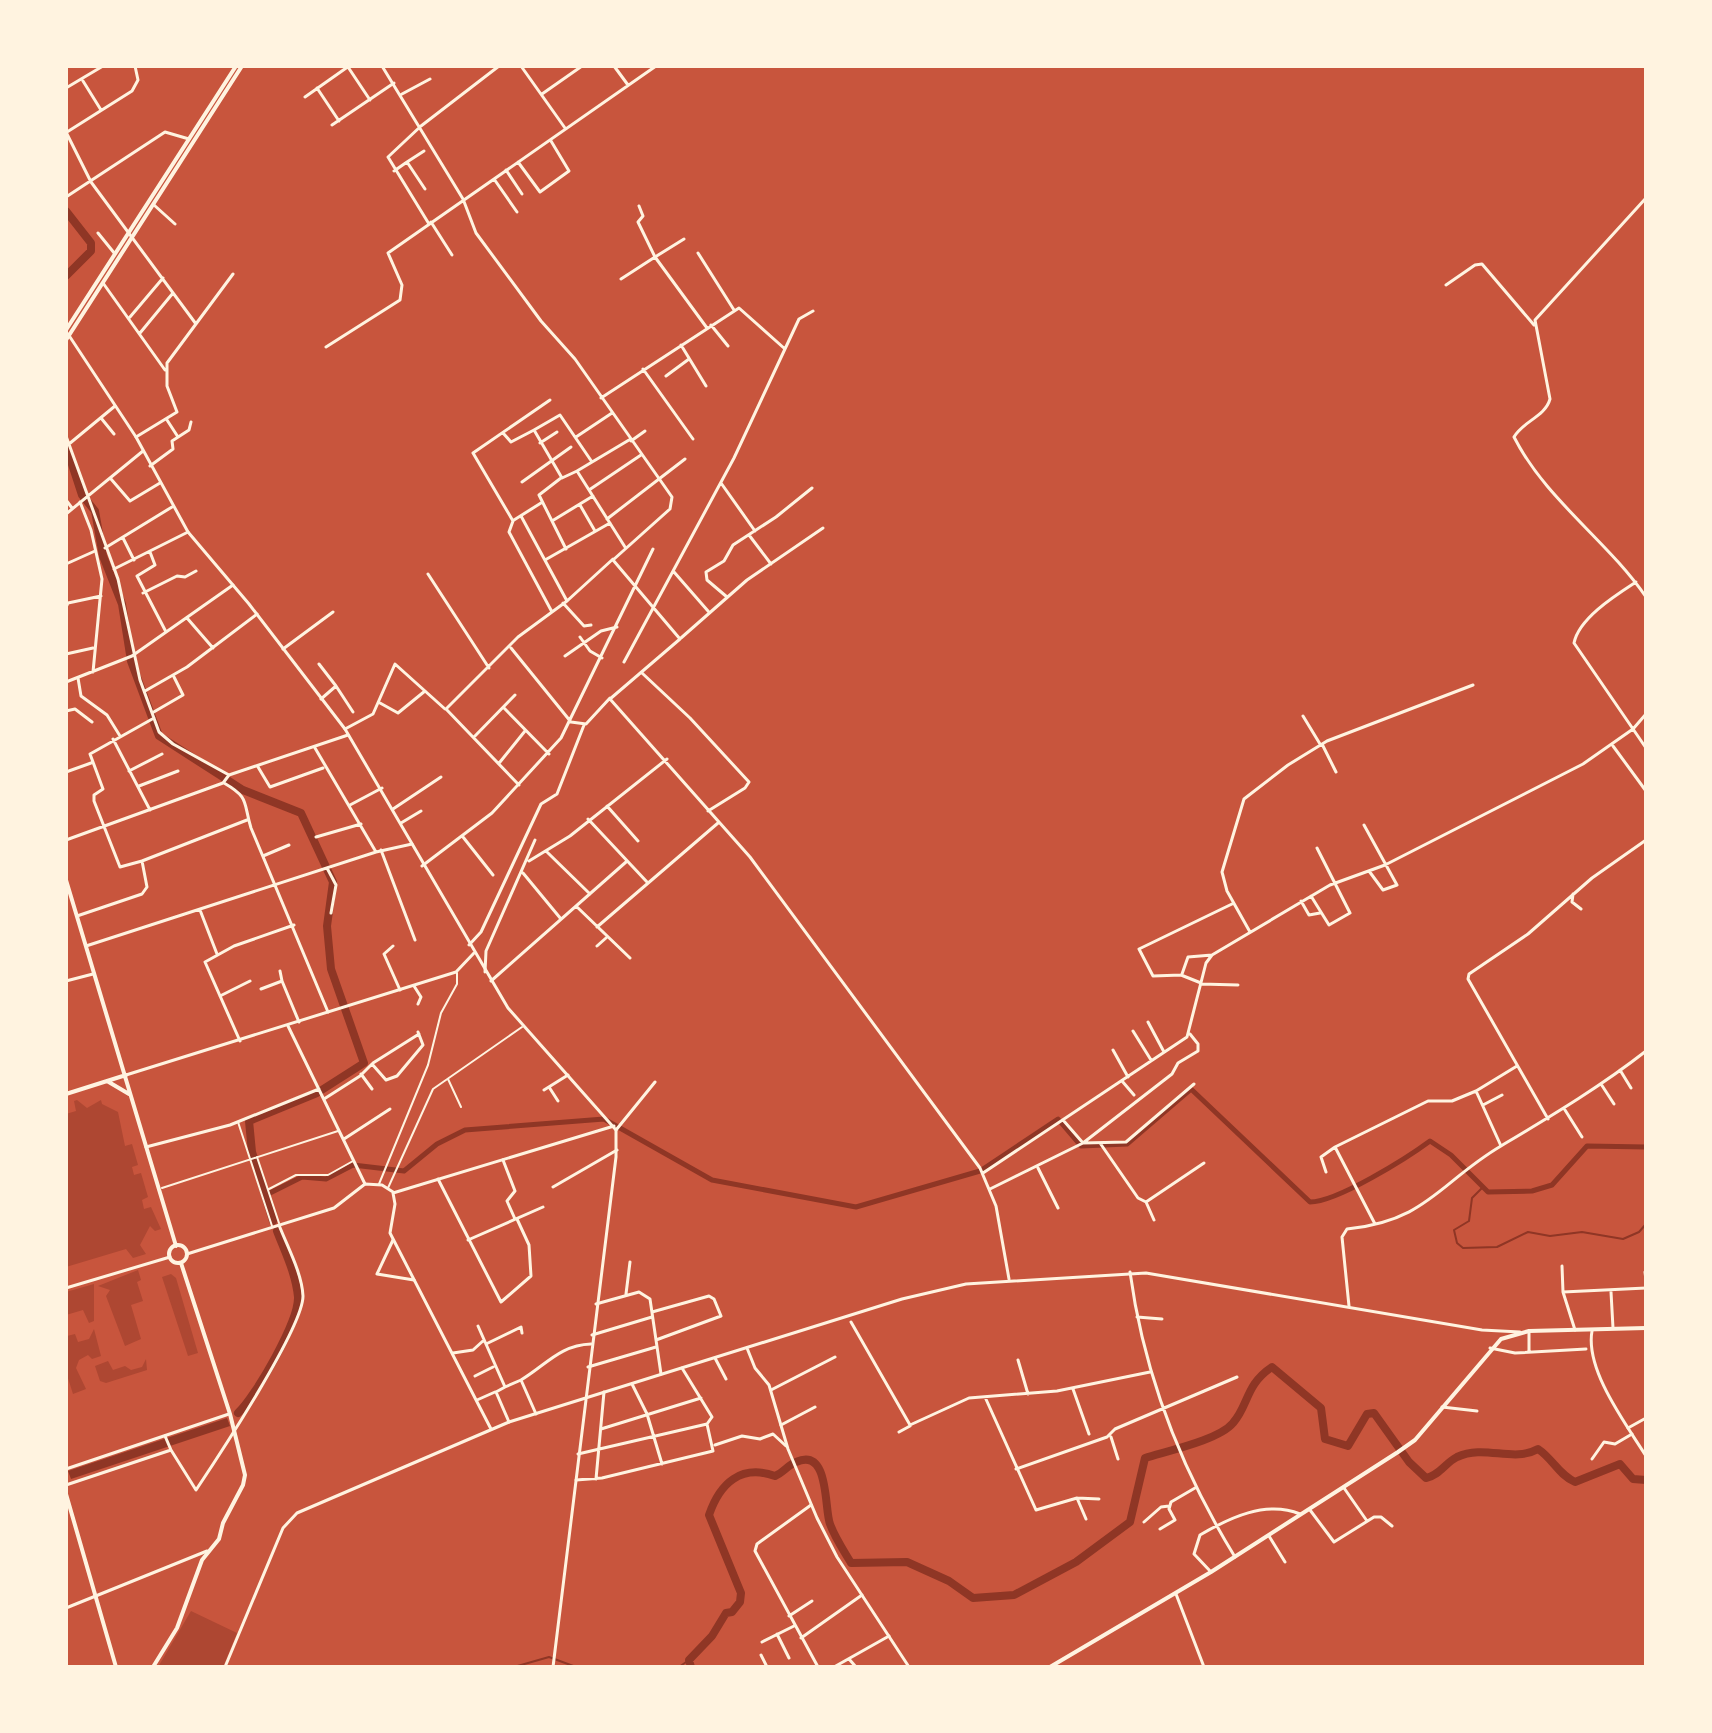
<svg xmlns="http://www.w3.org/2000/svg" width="1712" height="1733" font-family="'IBM Plex Sans',sans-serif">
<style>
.green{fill:#ae4732}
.water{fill:#8f3625}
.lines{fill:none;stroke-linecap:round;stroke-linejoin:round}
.stream{stroke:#8f3625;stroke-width:2}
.canal{stroke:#8f3625;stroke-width:5}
.river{stroke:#8f3625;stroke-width:8}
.pedestrian{stroke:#fff3e0;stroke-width:2}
.minor{stroke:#fff3e0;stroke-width:3}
.tertiary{stroke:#fff3e0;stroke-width:3}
.secondary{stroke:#fff3e0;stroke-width:4}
.primary{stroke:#fff3e0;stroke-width:4}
</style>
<rect width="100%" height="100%" fill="#c8553d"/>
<path class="green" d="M77 1100 87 1108 101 1100 102 1104 118 1112 125 1146 132 1144 138 1165 132 1167 134 1175 141 1173 148 1197 142 1200 144 1209 151 1207 161 1229 155 1231 150 1226 140 1245 146 1254 133 1258 126 1249 66 1267V1114L76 1111 74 1101Z
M138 1270 141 1280 137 1282 143 1301 131 1305 141 1339 125 1346 106 1296 110 1290 98 1286Z
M171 1274 176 1278 198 1353 188 1356 162 1277Z
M94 1284V1321L89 1323 83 1310 66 1315V1292Z
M94 1329 101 1356 92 1359 88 1355 79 1360 76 1368 86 1389 73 1394 66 1372V1333L67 1336 75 1334 78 1342 89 1339Z
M146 1359 147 1370 106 1383 100 1381 95 1366 108 1361 113 1370 125 1366 131 1370 142 1367Z
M191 1611 237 1633 223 1667H158Z"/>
<path class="water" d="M227 1418 230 1426 71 1479 68 1471Z"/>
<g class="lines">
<path class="stream" d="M1482 1188 1472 1198 1469 1221 1454 1230 1457 1243 1463 1248 1497 1247 1528 1232 1550 1236 1582 1232 1623 1239 1639 1232 1646 1224
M514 1667 549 1657 576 1667
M679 1667 689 1660"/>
<path class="canal" d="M266 1195 302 1177 326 1179 353 1165 404 1171 437 1144 465 1130 604 1119 712 1180 856 1207 980 1171 1058 1119 1081 1146 1127 1144 1191 1089 1310 1202C1337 1202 1407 1158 1430 1141L1451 1155 1488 1192 1532 1191 1552 1185 1587 1146 1646 1147"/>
<path class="river" d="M66 211 91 243V251L66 276
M66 446 82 495 95 511 103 556 122 604 131 661 159 736 243 790 301 813 333 882 327 926 331 969 364 1063 317 1093 249 1121 252 1152 273 1221
M238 1413C256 1396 299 1321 298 1297 296 1274 285 1252 277 1231
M691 1667 689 1660 712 1636 726 1613 732 1612 740 1602 741 1593 709 1515C720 1483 741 1464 775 1476 784 1472 788 1465 796 1462 830 1447 824 1509 830 1524 835 1538 844 1551 851 1563L907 1562 949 1581 973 1598 1014 1595 1076 1562 1130 1522 1145 1458C1167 1451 1219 1440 1233 1423 1249 1405 1245 1385 1272 1367L1321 1408 1325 1439 1348 1446 1367 1414 1374 1413 1409 1462 1426 1478C1440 1475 1445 1463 1457 1457 1485 1444 1513 1463 1538 1449 1553 1459 1558 1474 1575 1482L1620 1464 1633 1479 1646 1480"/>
<path class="pedestrian" d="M448 1079 461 1107
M238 1122 272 1226
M257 1157 279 1223
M379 1184 428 1065 441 1013 457 984V973
M162 1188 338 1131
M388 1188 433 1089 522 1027
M269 1189 296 1175H328L353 1161"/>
<path class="minor" d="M382 66 463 199 476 233 541 321 575 359 672 497 670 509 613 560 680 639 610 699 750 857 980 1168 996 1206 1009 1279
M521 66 565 128
M614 66 628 85
M348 67 370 100
M83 81 101 110
M66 88 103 66
M317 88 339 121
M402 94 430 79
M542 94 582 66
M305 97 349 66
M332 125 394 83
M66 132 91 182 196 324
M67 132 132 91 138 80 135 66
M424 151 407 162 425 189
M518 162 540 192 569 171 551 141
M506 170 522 194
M394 171 407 162
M494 179 517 212
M66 197 165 132 189 139
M1646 198 1535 320 1550 399C1545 417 1523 421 1514 437 1546 500 1607 540 1646 597
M154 205 175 224
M431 222 452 255
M429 224 388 157 421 126 499 66
M98 233 115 254
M684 239 655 257 707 328
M698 253 734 310
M621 279 655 257 638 222 643 216 639 206
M103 283 165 370
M1446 285 1475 265 1482 264 1534 325
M130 317 163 278
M711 325 728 346
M140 333 173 293
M681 345 706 386
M326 347 400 300 402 285 388 253 656 66
M643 369 693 439
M666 376 689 359
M601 398 739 308 785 349
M550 400 473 453 513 521 509 532 552 612
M101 418 114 434
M167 420 178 437
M534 430 560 415 592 462
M503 433 511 442 534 430 562 478 577 471 625 547
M66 436 118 579 140 680 159 732 173 744 229 775
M136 437 177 412 167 386V363L233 274
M576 437 612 413
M631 441 645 431
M540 443 557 432
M69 444 115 406
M150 466 173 449 172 441 189 430 191 422
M577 471 629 440
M561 478 539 495 566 549
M111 479 130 501 160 483
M522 482 571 447
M721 483 755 531
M589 490 641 455
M66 500 72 508
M80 502 91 530 102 579 93 672
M580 505 595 531
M66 514 143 451
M521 516 567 601
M607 519 685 459
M514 520 541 503
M552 521 593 496
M749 535 771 564
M123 538 134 560
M105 548 172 507
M150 552 155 565 137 576 165 630
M545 560 610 523
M66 564 95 551
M114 569 188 532
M674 572 708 611
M428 574 489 668
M143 593 177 576 185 577 196 571
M727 597 707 580 706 572 724 561 733 545 776 517 812 488
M563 603 584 626 591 625
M66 607 68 603 101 596
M187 618 213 648
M580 637 590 651 602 658
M681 638 747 580 823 528
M511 648 571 722
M283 649 333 612
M66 654 93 648
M565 656 601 631 617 627
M624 662 734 458 799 319 813 311
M319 664 336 686
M642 673 690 718 749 782 745 788 708 811
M78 678 81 696 107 715 120 736
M66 682 132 656 233 585
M145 691 187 667 257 614
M321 699 336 686 353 712
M380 703 398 713 425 691
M504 708 549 754
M66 711 75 709 92 722
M152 713 183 695 174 677
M1646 714 1633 729 1646 748
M1303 716 1320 744
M571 722 586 724 610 698
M345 729 373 714 395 664 445 709
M474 737 515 695
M113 739 150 810
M1322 744 1336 772
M1613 746 1646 791
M315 748 376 852
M500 762 525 731
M258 767 270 787 323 768
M129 771 162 754
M66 772 91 763
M224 783C250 798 243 802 251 828L328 1012
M519 785 446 709 518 637 567 601 613 559
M139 786 178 771
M350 805 382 788
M607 806 638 841
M393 809 441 777
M588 819 647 882
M401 823 421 811
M1364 825 1397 885 1383 890 1369 871
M316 837 361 824
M463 837 493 875
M66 840 223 783 229 775 348 735
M381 850 415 940
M547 852 590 894
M263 856 289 845
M142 861 120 867 94 801V795L103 789 90 754 154 718
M529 861 570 836 667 759
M422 866 492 813 561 738 653 549
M327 868 336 885 331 913
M523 873 561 919
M1573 894 1572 902 1581 909
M1311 896 1329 925 1350 913 1317 848
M1301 901 1309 915 1320 913
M576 906 630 958
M200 910 217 954
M77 916 142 894 147 887 142 861 247 820
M597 927 718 823
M1250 932 1227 891 1222 872 1244 799 1288 765 1327 741 1473 685
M469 945 481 932 541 804 557 794 584 725
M86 946 376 852 412 844
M393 946 384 954 400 990
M597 946 606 938
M280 971 282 981
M485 972 486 951 535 840
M1182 974 1188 957 1212 955
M66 981 93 974
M491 981 626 862
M1201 983 1181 975 1153 976 1139 949 1232 904
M1201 984 1238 985
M414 986 421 997 418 1004
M261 989 282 981 299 1022
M220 996 250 981
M1148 1022 1164 1052
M288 1026 365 1184
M1133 1031 1151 1060
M240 1041 205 962 234 946 294 925
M1113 1050 1128 1077
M373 1063 419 1034
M1620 1070 1631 1088
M361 1074 372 1089
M1122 1081 1134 1095
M1601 1084 1614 1104
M549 1087 558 1101
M544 1090 568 1075
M1476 1091 1501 1146
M324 1099 360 1076 372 1064 386 1080 397 1076 423 1045 418 1032
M1483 1105 1502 1095
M1565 1110 1582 1137
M1548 1119 1468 979 1469 974 1528 934 1592 878 1646 840
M1063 1120 1083 1143 1172 1074 1178 1063 1198 1051V1044L1190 1034
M616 1130 655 1082
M344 1139 390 1109
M1100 1143 1138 1198 1146 1202 1204 1163
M146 1147 230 1125 319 1089
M1335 1147 1375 1224
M503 1160 515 1191 507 1201 515 1219
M1038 1168 1058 1208
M1326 1172 1321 1157 1335 1147 1428 1101H1452L1476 1091 1517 1066
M983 1173 1187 1037 1206 963 1212 955 1330 885 1385 865 1583 764 1633 729 1574 643C1579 618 1616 595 1636 582
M438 1179 501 1302 531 1276 529 1245 517 1219
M553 1187 617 1150
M990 1189 1083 1143 1126 1142 1194 1084
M1146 1202 1154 1220
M393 1240 377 1274 414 1280
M468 1240 543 1207
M1562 1266 1563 1292 1575 1330
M1130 1272C1144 1375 1181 1469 1235 1557
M1645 1272 1646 1280
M1563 1292 1646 1288
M1611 1292 1613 1328
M626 1294 630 1262
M596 1304 639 1292 650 1299 661 1374
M1349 1306 1342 1237 1347 1229C1427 1221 1440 1182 1501 1146 1551 1116 1600 1087 1646 1051
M652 1312 709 1296 714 1299 721 1316 656 1340
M1137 1317 1162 1319
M851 1322 910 1425 969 1398 1057 1391 1150 1372
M478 1326 505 1387 521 1380 536 1414
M1529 1331V1351
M592 1335 652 1317
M486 1344 521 1327 522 1333
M1490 1348 1515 1353 1586 1349
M453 1353 473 1350 484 1340
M715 1358 726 1379
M1018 1360 1028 1394
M588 1367 656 1347
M475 1376 493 1367
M521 1380C546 1365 560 1345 591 1344
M632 1384 647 1414 662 1464
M505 1387 496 1392 509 1422
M1073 1389 1089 1434
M771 1390 835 1357
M985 1397 1036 1510 1077 1498 1099 1499
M477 1400 495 1392
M1442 1407 1477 1411
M781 1425 815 1407
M1628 1428 1646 1418
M601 1429 701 1398
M899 1432 910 1426
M165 1436 171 1450
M1111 1437 1118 1459
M715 1445 742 1436 760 1439 773 1434 786 1446
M578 1454 707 1424
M1592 1459 1604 1442 1615 1444 1632 1434
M1016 1469 1107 1437 1115 1429 1237 1377
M596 1479 604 1392
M576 1480 602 1478 713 1451 707 1424 712 1417 682 1368
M66 1485 171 1450 196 1490C218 1457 303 1328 303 1296 302 1273 287 1246 279 1225
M1344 1488 1367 1521
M1077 1498 1086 1519
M811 1505 757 1544 755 1551 818 1667
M1310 1510 1334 1542 1374 1517H1381L1392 1526
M1144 1522 1161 1507 1169 1506
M1160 1529 1175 1520 1169 1509 1171 1502 1195 1488
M1269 1536 1285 1562
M1211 1572 1194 1554 1200 1535C1229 1518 1266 1500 1300 1514
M1176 1594 1204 1667
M66 1608 207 1551
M789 1616 812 1601
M777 1634 789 1658
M801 1638 862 1595
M762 1642 794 1626
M761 1655 767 1667
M849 1659 856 1667
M834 1667 889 1636"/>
<path class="tertiary" d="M68 334 136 437 188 532 249 604 345 729 508 1008 616 1130V1157L553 1667
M126 1075 456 972 474 953
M393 1193 395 1204 390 1233 491 1429
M393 1193 614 1126
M187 1254 334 1208 365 1184 382 1185 393 1192
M66 1288 170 1257
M1592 1331C1585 1370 1626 1424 1646 1456
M747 1348 755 1368 769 1385 788 1449 817 1518 837 1557 909 1667
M66 1469 229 1414
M225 1667 283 1528 297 1513 509 1422 902 1299 966 1284 1146 1273 1482 1330 1520 1332"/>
<path class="secondary" d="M66 330 236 66
M66 340 242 66
M66 880 176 1246
M107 1081 129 1094
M66 1094 126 1075
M169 1254a9 9 0 1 1 18 0a9 9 0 1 1-18 0Z
M66 1494 116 1667
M153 1667 177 1628 202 1560 219 1539 223 1523 243 1485 245 1475 230 1414 181 1263"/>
<path class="primary" d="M1050 1667 1211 1572 1398 1452 1415 1440 1501 1339 1529 1331 1646 1328"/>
</g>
<rect width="1712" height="1733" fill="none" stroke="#fff3e0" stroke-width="136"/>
</svg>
